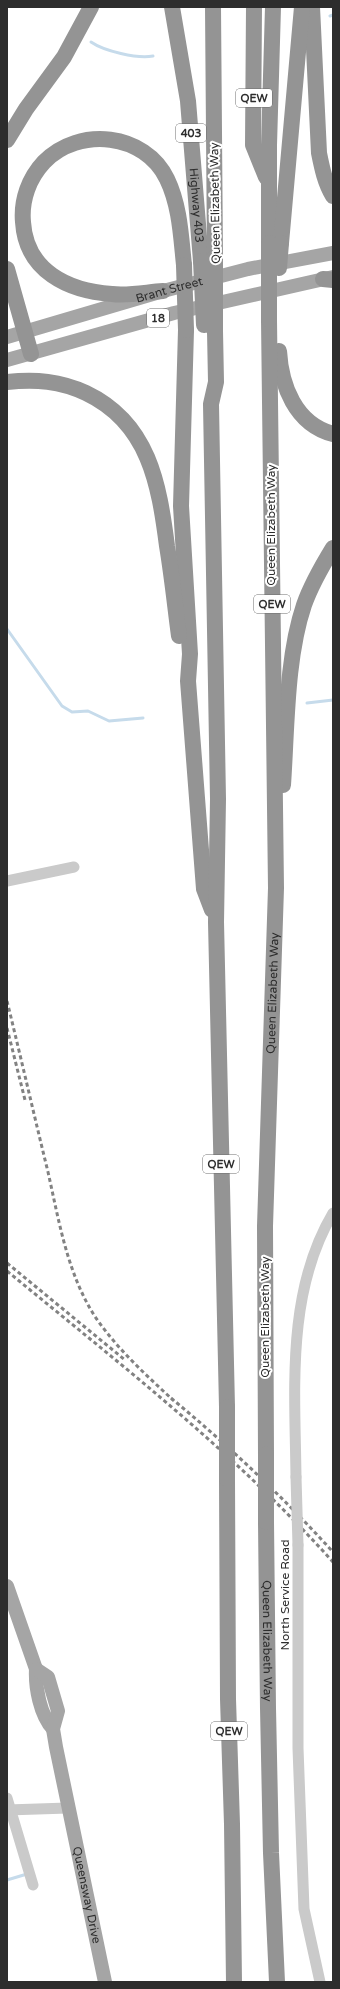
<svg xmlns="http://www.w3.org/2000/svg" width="340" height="1989" font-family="'Varela Round',sans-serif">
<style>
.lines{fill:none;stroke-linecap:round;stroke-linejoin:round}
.stream{stroke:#c6dbeb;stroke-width:3}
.minor{stroke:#cacaca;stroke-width:11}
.major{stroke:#a5a5a5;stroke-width:14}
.highway{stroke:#949494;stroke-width:16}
.rail{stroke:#828282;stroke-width:3;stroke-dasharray:4 3;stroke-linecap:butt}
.minor-bridge{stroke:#cacaca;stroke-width:11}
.highway-bridge{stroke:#949494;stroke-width:16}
.labels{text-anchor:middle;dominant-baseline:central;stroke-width:4;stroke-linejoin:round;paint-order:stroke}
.shield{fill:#fff;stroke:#6c6c6c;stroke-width:1}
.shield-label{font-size:11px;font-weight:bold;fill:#2d2d2d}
.street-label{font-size:12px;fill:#2d2d2d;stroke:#fff}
</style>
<rect width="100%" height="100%" fill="#fff"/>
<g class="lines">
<path class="stream" d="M330 16 333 15
M91 42C104 51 137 59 153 56
M7 629 62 706 72 712 88 711 109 721 143 718
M307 703 333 700
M7 1880 27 1874"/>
<path class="minor" d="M7 881 74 867
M296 1477C295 1389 286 1292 333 1213
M298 1545V1748L304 1909 320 1982
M7 1798 33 1885
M7 1810 68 1808"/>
<g class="major">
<path id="s1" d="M7 337 163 291 248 269 333 253"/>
<path d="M7 360 174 313 333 277"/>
<path d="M7 1586 36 1669C35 1687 40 1715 53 1729"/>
<path id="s2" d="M36 1669 48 1677 58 1711 53 1729 56 1747 105 1982"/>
</g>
<g class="highway">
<path id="s3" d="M172 7 188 101 201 261"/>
<path d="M213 7 215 257"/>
<path d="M254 7 253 145 266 177"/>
<path d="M312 7 319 153C322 168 325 183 333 196"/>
<path d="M7 140 26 109 64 57 91 7"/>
<path d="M269 243V145L273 7"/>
<path d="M281 243 302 7"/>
<path d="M7 269 31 354"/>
<path d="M323 279 333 280"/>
<path d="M163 291C147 292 129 296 112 294 68 291 26 271 23 222 21 200 29 178 44 162 79 126 145 133 167 179 180 206 181 237 184 265"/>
<path d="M186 330 181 506 190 654 188 681 204 889 212 910"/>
<path d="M215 331 216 382 211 404 218 799 216 922 227 1407"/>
<path d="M279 351C281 385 295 424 333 434"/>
<path d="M7 382C36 379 60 381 86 393 149 423 159 484 167 546 172 576 175 606 179 636"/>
<path d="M283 785C287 728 286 658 304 605 311 585 322 566 333 548"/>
<path id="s4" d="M266 1454 265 1226 276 888 269 320"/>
<path d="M227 1479 228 1699 232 1824 234 1982"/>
<path id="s5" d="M266 1522 268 1708 271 1853 277 1982"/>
</g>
<path class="rail" d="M7 1001C21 1058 34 1115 48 1172 59 1221 67 1272 94 1315 116 1348 145 1374 174 1401
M7 1028 25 1100
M7 1263 125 1360
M7 1271C120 1364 235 1453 333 1562
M171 1398C229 1446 283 1497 333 1552"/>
<path class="minor-bridge" d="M296 1477 298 1545"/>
<path class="highway-bridge" d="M269 243V320
M201 261 204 325
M184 265 186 330
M279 268 281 243
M215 331V257
M227 1407V1479
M266 1454V1522"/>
</g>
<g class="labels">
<g class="shield">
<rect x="236" y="89" width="36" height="18" rx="3"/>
<rect x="176" y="124" width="30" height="18" rx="3"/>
<rect x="147" y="309" width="22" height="18" rx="3"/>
<rect x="254" y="595" width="36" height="18" rx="3"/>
<rect x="203" y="1155" width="36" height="18" rx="3"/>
<rect x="211" y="1722" width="36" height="18" rx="3"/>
</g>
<g class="shield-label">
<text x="254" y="98">QEW</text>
<text x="191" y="133">403</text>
<text x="158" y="318">18</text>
<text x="272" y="604">QEW</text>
<text x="221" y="1164">QEW</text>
<text x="229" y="1731">QEW</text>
</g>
<g class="street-label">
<text transform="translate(215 203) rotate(-91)">Queen Elizabeth Way</text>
<text stroke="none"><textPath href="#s3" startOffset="200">Highway 403</textPath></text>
<text stroke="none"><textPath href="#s1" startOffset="169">Brant Street</textPath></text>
<text transform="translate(271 525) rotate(-90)">Queen Elizabeth Way</text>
<text stroke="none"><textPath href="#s4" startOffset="461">Queen Elizabeth Way</textPath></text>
<text transform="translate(265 1317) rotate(-90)">Queen Elizabeth Way</text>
<text transform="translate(285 1595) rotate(-90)">North Service Road</text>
<text stroke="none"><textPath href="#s5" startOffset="119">Queen Elizabeth Way</textPath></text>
<text stroke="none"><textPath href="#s2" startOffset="238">Queensway Drive</textPath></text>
</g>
</g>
<rect width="340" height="1989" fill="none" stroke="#2d2d2d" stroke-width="16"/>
</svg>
